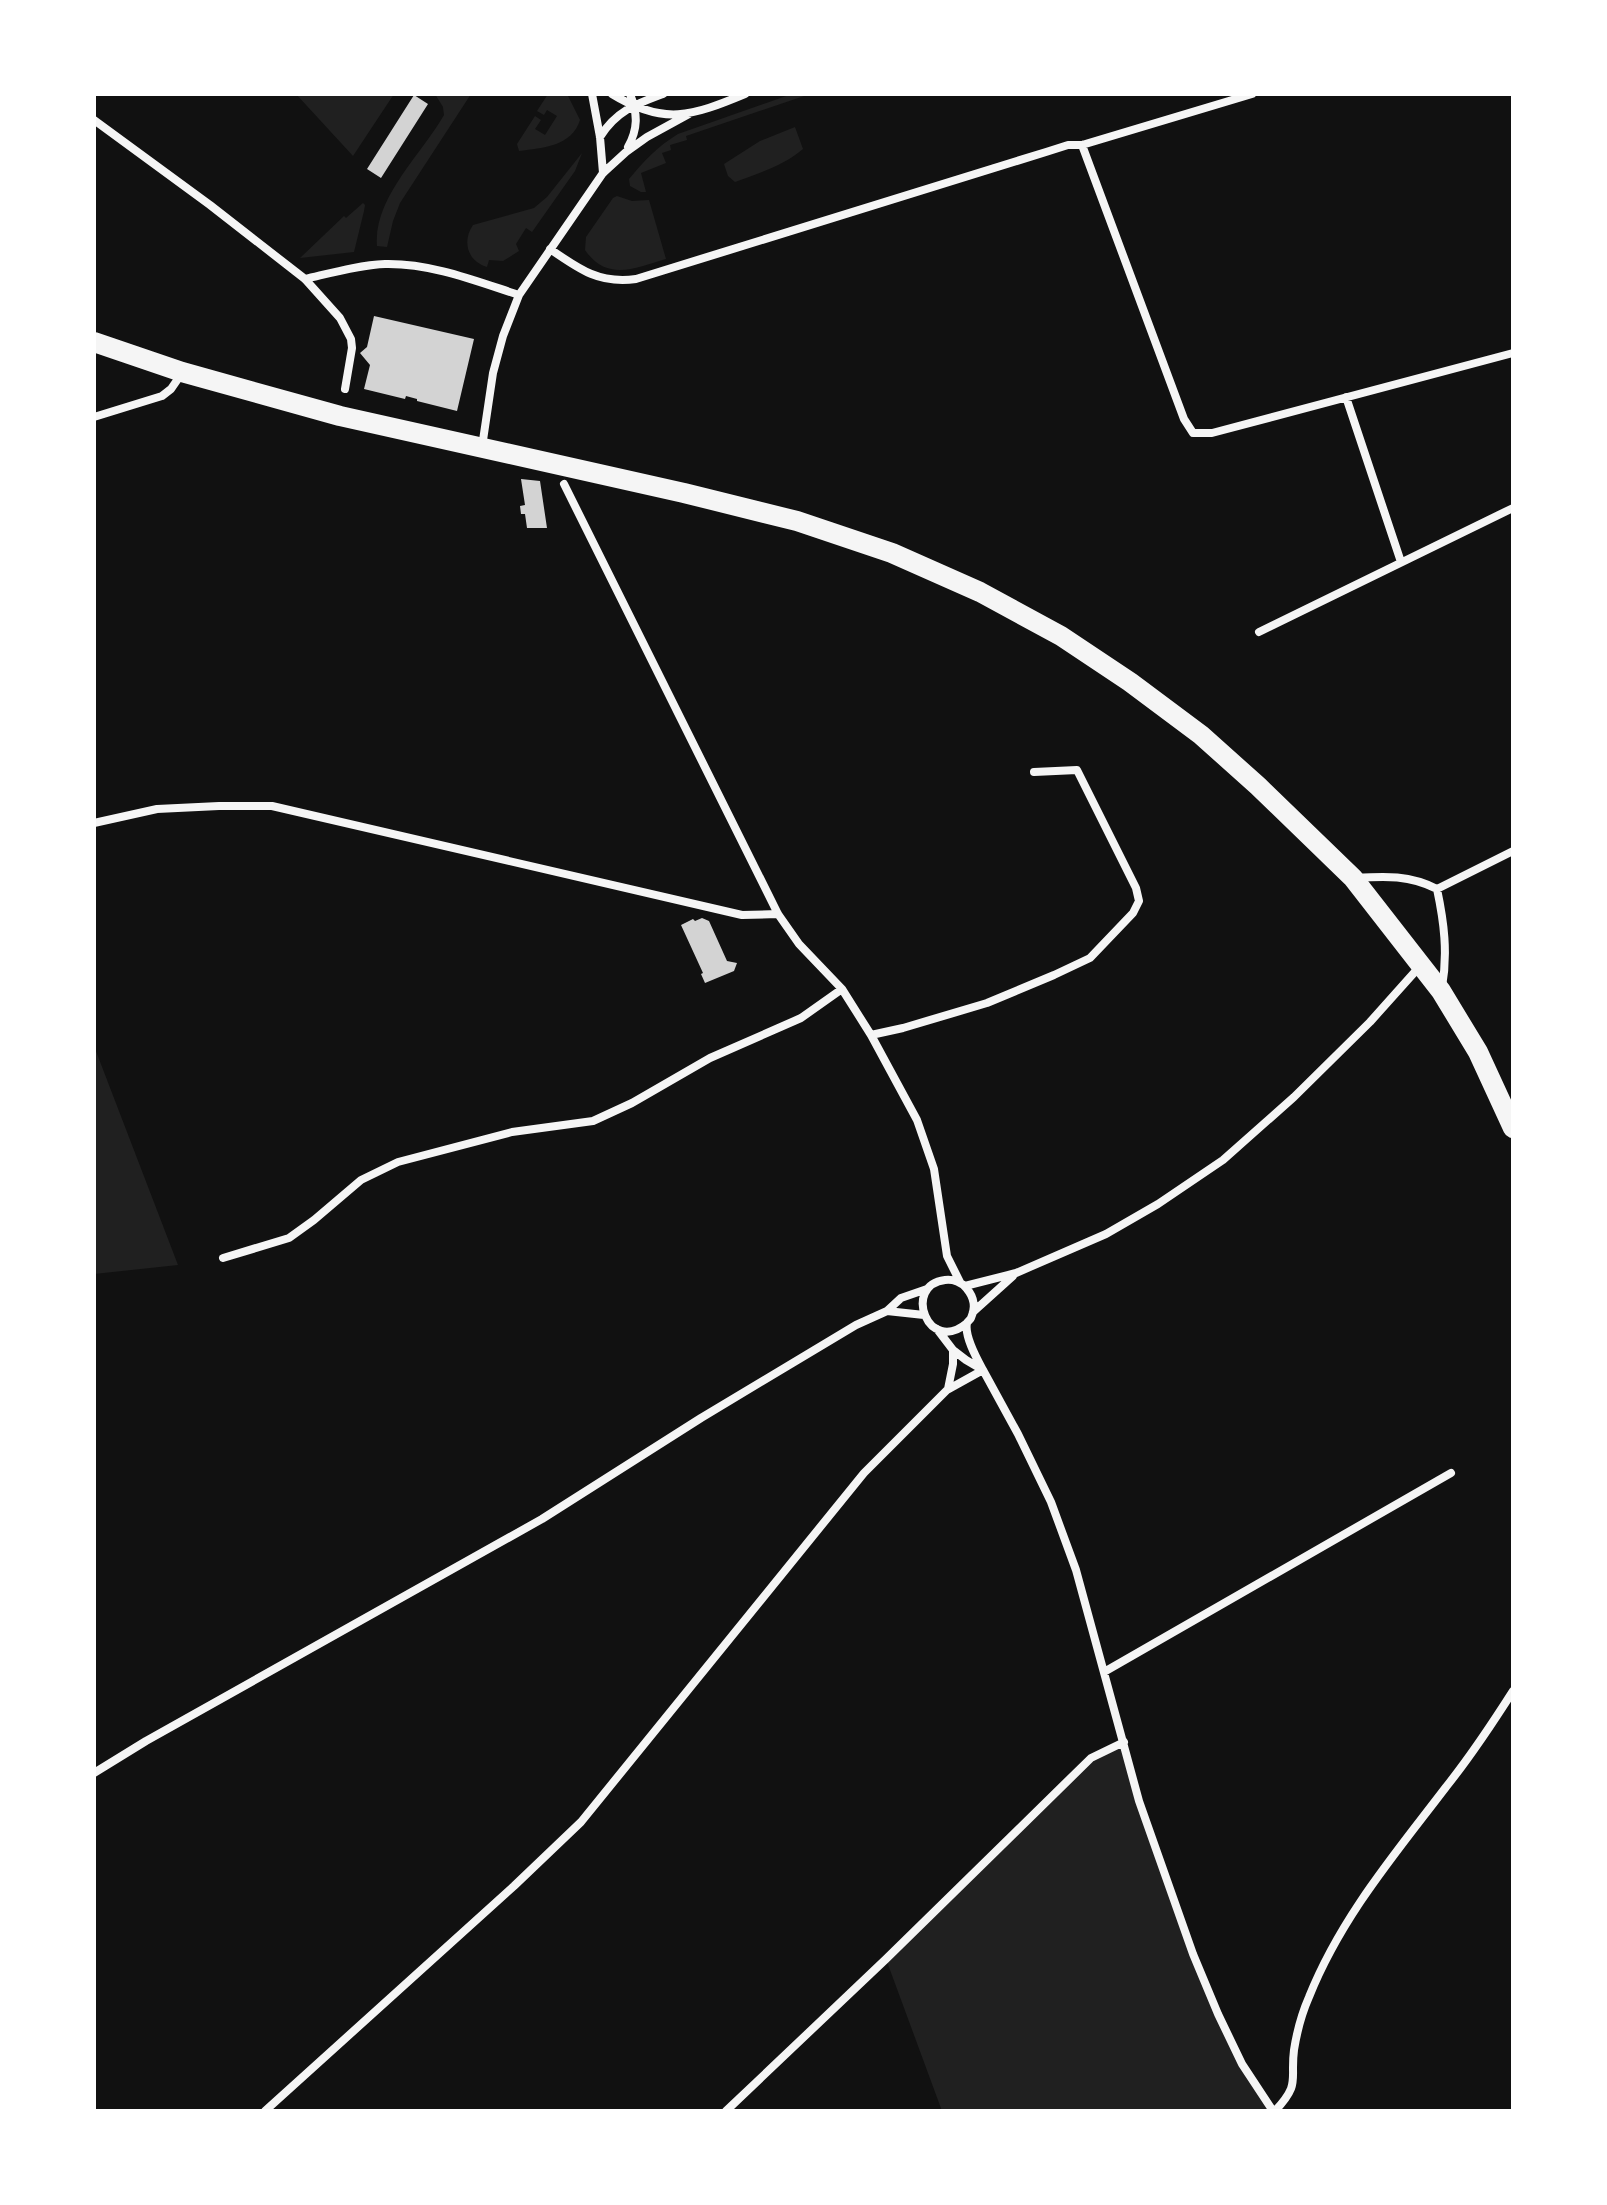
<svg xmlns="http://www.w3.org/2000/svg" width="1607" height="2205" font-family="Helvetica,sans-serif">
<style>
.green{fill:#202020}
.building{fill:#d3d3d3}
.lines{fill:none;stroke-linecap:round;stroke-linejoin:round}
.minor{stroke:#f5f5f5;stroke-width:8}
.primary{stroke:#f5f5f5;stroke-width:20}
</style>
<rect width="100%" height="100%" fill="#111"/>
<path class="green" d="M296 94H394L353 156Z
M435 94H471L400 203 393 221 387 247 377 246C373 198 422 154 444 115L443 107Z
M548 94H567L580 120C572 146 543 148 519 151L517 144 535 116 541 120 535 129 545 135 557 116 547 110 544 115 537 111Z
M792 94H810L686 136 687 140 670 145 671 150 662 153 666 163 641 173 646 192H641L630 186 629 179C644 161 658 146 678 134Z
M795 127 803 149C783 166 759 173 735 182L728 176 724 164 760 141Z
M582 153 575 171 532 232 526 228 516 244 519 251 503 261 489 260 487 267C467 261 462 241 473 225L534 208 547 197Z
M617 196 632 201 649 200 666 259C635 268 607 282 585 250L586 237 613 198Z
M363 203 365 205 364 211 354 252 300 258 344 216 346 218Z
M94 1046 178 1265 94 1274Z
M1124 1742 1139 1801 1218 2014 1273 2111H942L886 1959 1093 1758Z"/>
<path class="building" d="M414 95 428 104 381 178 367 169Z
M374 316 474 339 457 411 417 401V399L406 396 405 399 364 389 370 365 360 353 367 347Z
M521 479 540 481 547 528H527L525 514H521L520 506 525 505Z
M702 918 709 921 727 961 737 963 734 971 705 983 701 974 703 973 681 925 693 919 695 921Z"/>
<g class="lines">
<path class="minor" d="M592 94 600 137 603 173
M612 94C664 126 692 116 745 94
M94 120 210 205 305 279 340 318 351 339 352 348 345 389
M600 137C616 111 636 104 663 94
M1082 145 1184 419 1193 433H1212L1513 353
M628 147C638 129 638 114 630 94
M550 249C580 270 600 284 636 279L1046 152 1068 145H1082L1252 94
M305 279C331 273 359 265 385 264 431 263 476 281 519 295
M1346 397 1401 562
M94 417 162 396 171 389 182 373
M482 447 493 373 503 336 519 295 603 173 626 152 647 137 689 114
M564 484 778 914 799 944 842 989 871 1035 917 1120 934 1169 947 1256 960 1282
M1259 632 1513 508
M94 823 157 809 219 806H272L742 915 778 914
M1356 878C1385 876 1410 875 1437 889
M1437 889C1444 922 1448 953 1442 987
M1437 889 1513 851
M871 1035 903 1028 987 1003 1054 975 1090 958 1133 913 1139 901 1136 888 1077 770 1034 772
M223 1258 289 1238 314 1220 361 1180 398 1162 512 1132 593 1121 632 1103 710 1058 801 1018 842 989
M965 1286 1016 1273 1106 1234 1158 1204 1223 1160 1294 1097 1370 1022 1421 965
M887 1311 924 1315
M973 1312 1013 1276
M937 1329 953 1350V1364L948 1389
M953 1350 966 1360 983 1370 1018 1434 1051 1502 1076 1570 1139 1801 1193 1954 1218 2014 1242 2064 1273 2111
M1104 1672 1451 1473
M94 1773 146 1741 542 1519 701 1418 856 1325 887 1311 901 1298 927 1289
M265 2111 514 1886 581 1822 864 1473 947 1390 983 1370C977 1359 964 1336 967 1323 968 1321 970 1320 971 1318 976 1308 974 1297 967 1289 962 1282 953 1279 945 1280 902 1285 928 1356 967 1323
M726 2111 886 1959 1091 1758 1124 1742
M1275 2111C1301 2083 1290 2081 1294 2050 1297 2031 1302 2013 1309 1997 1341 1917 1395 1854 1446 1787 1470 1757 1492 1724 1513 1691"/>
<path class="primary" d="M94 342 182 372 340 416 684 493 797 521 892 553 980 592 1061 636 1130 682 1201 735 1258 786 1353 878 1441 991 1478 1052 1513 1128"/>
</g>
<rect width="1607" height="2205" fill="none" stroke="#ffffff" stroke-width="192"/>
</svg>
